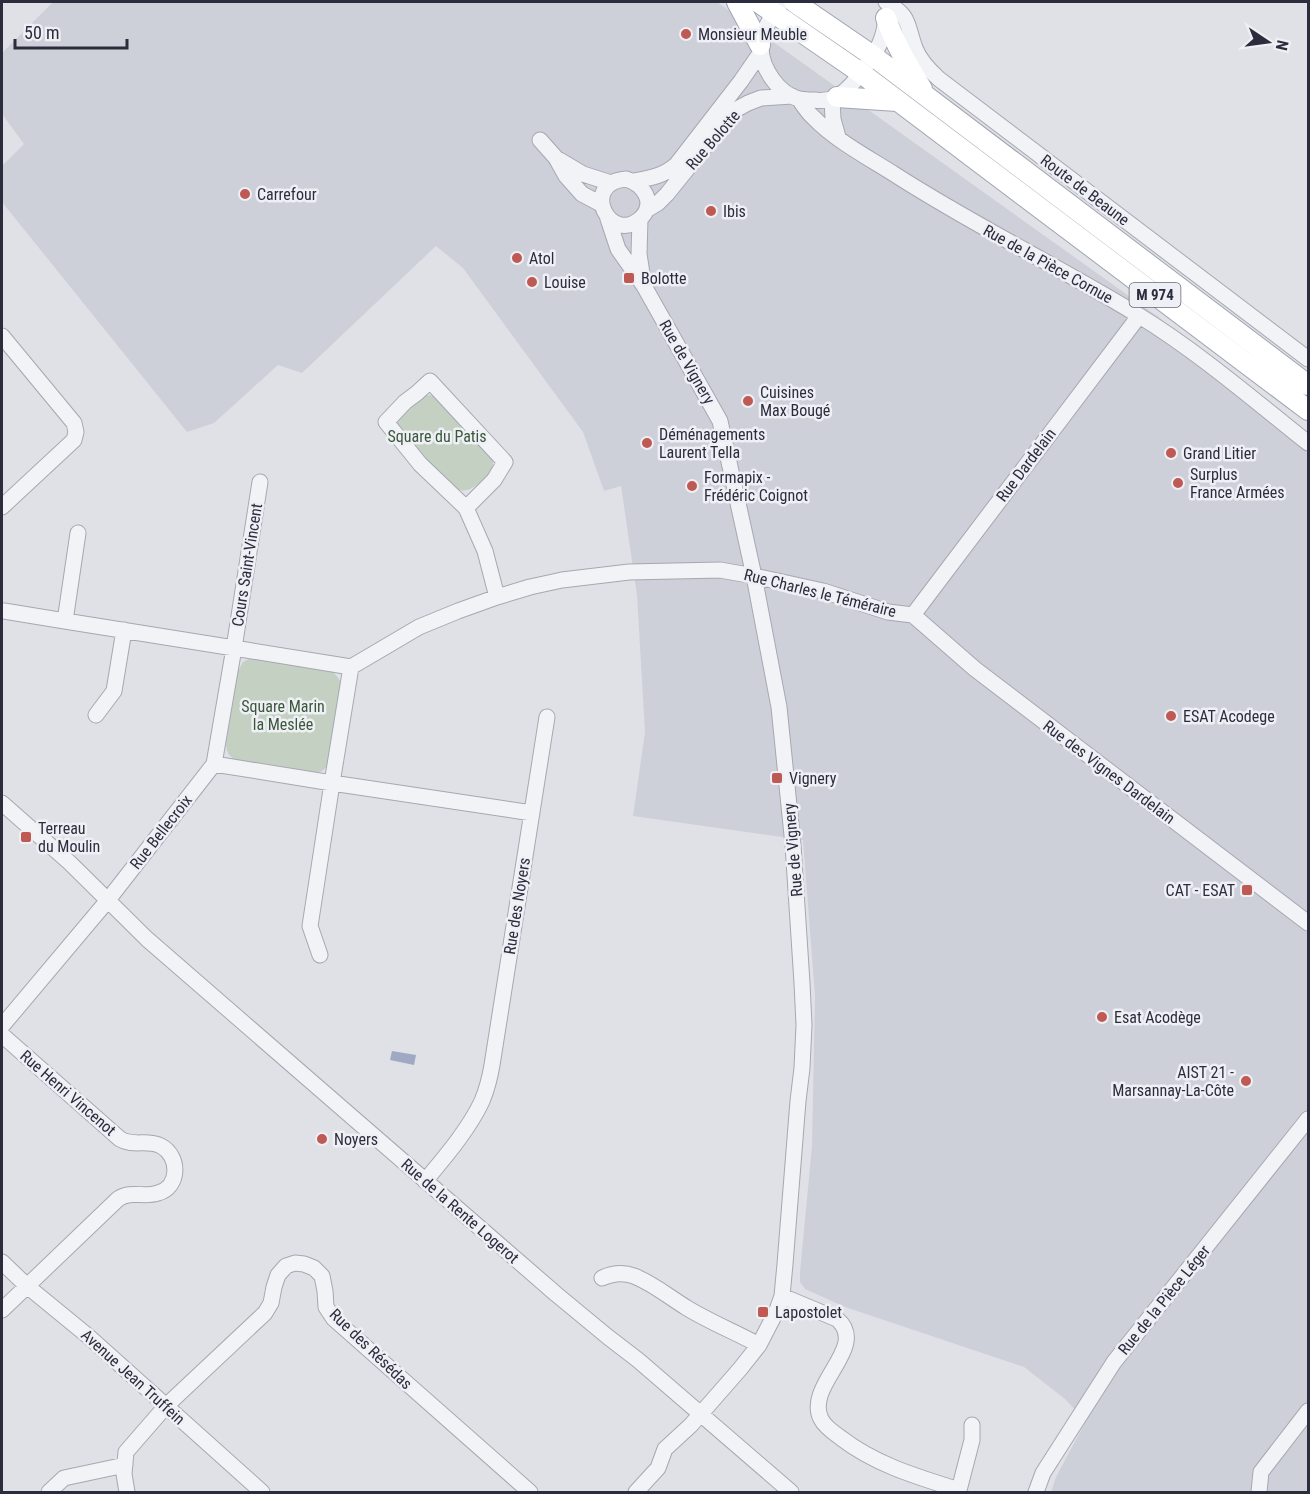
<svg xmlns="http://www.w3.org/2000/svg" width="1310" height="1494" font-family="'Roboto Condensed',sans-serif">
<style>
.built{fill:#ced0d9}
.green{fill:#c3d0c2}
.water{fill:#9fa9c3}
.lines{fill:none;stroke-linecap:round;stroke-linejoin:round}
.minor-casing{stroke:#a6a7b1;stroke-width:17}
.major-casing{stroke:#a1a4b1;stroke-width:22}
.minor{stroke:#f2f3f6;stroke-width:15}
.major{stroke:#fff;stroke-width:20}
.poi-dot{fill:#be5953;stroke:#eff0f5;stroke-width:2}
.labels{text-anchor:middle;dominant-baseline:central;stroke-width:5;stroke-linejoin:round;paint-order:stroke}
.shield{fill:#eff0f5;stroke:#666874;stroke-width:1.5}
.shield-label{font-size:15px;font-weight:bold;fill:#2b2d3d}
.poi-label{font-size:16px;fill:#2b2d3d;stroke:#eff0f5;text-anchor:start}
.street-label{font-size:16px;fill:#2b2d3d;stroke:#eff0f5}
.park-label{font-size:16px;fill:#3a573a;stroke:#eff0f5}
</style>
<rect width="100%" height="100%" fill="#e0e1e7"/>
<path class="built" d="M53 2H717L1157 316 1308 433V1492H1051L1056 1477 1086 1421 1065 1399 1024 1367 845 1307 805 1289 800 1282V1272L812 1146 815 996 803 840 633 816 645 732 637 595 621 486 604 491 583 432 463 268 436 246 302 373 278 365 214 423 187 432 2 202V166L24 144 2 114V53Z"/>
<path class="green" d="M430 395 443 400 491 453C492 456 493 460 493 463 493 472 476 488 467 490 463 491 457 490 453 489L395 429 396 416 419 396Z
M251 658 329 670C335 673 338 677 341 683L327 767 322 771 317 773 239 762C230 758 226 753 226 743L238 671 243 662Z"/>
<path class="water" d="M392 1051 416 1055 414 1065 390 1060Z"/>
<g class="lines">
<g class="minor-casing">
<path id="minor" d="M782 2C773 14 761 31 761 47 761 68 779 95 800 99 804 100 809 100 814 100 821 101 830 100 836 97 849 90 857 78 865 67 878 49 884 40 886 17
M886 2C911 17 906 23 915 48 920 61 929 70 939 79L1308 359
M799 99C803 105 807 112 813 117 835 140 867 157 894 174 973 225 1058 266 1138 315 1197 351 1254 400 1308 443
M832 99 833 119 838 137
M540 140 556 158 566 176 582 194 601 204
M556 158 583 174 611 183
M626 179C643 184 656 202 642 217 611 248 578 183 626 179Z
M634 181C651 178 663 176 676 165L741 81 761 52
M648 209 658 203 667 194 725 122 737 109 748 103 761 98 792 96
M608 219 618 249 644 286 720 421 754 576 779 707 793 845 802 983 804 1025 802 1068 798 1101 785 1264 782 1296 777 1310 759 1345 740 1369 691 1425 665 1449 658 1468 636 1492
M640 219 639 254 643 280
M2 336 74 423 76 432 74 440 2 507
M430 381 505 462 494 480 466 508 420 464 386 422 405 402 417 393Z
M466 508 485 551 497 597
M4 611 65 621 78 533
M913 615 975 669 1308 923
M913 615 1139 316
M65 621 234 648 260 482
M234 648 351 667 332 783 214 764Z
M351 667 419 627 458 611 497 597 530 587 562 580 629 572 720 570 754 576 823 591 888 612 913 615
M96 715 114 691 124 630
M2 803 70 863 147 939 556 1294 608 1337 638 1360 791 1492
M320 955 310 926 332 783 532 813
M2 1026 108 900 214 764
M2 1035 120 1139C133 1147 147 1139 161 1146 180 1156 180 1187 158 1193 144 1198 131 1190 118 1199L2 1310
M425 1181C445 1157 469 1129 482 1101 487 1089 490 1077 492 1065L547 717
M2 1262 27 1286 88 1336 262 1492
M602 1278C613 1273 623 1272 634 1276 654 1284 669 1297 687 1308 710 1322 735 1332 759 1345
M782 1296 837 1319C870 1347 804 1385 821 1419 825 1427 834 1433 841 1438 876 1465 918 1477 959 1490L972 1440V1425
M49 1492 64 1478 125 1465
M127 1492 124 1474 126 1452 166 1406 265 1313 271 1303 274 1287 278 1275 286 1266 295 1263 304 1264 314 1268 322 1276 325 1291 326 1307 334 1319 530 1492
M1036 1492 1043 1473 1114 1362 1308 1119
M1259 1492 1261 1472 1308 1411"/>
</g>
<g class="major-casing">
<path id="major" d="M737 2 760 45
M758 2 861 73 1308 410
M794 2 873 56 1308 385
M886 18C895 44 908 66 922 89
M837 97 897 101"/>
</g>
<use href="#minor" class="minor"/>
<use href="#major" class="major"/>
</g>
<g class="poi-dot">
<circle cx="686" cy="34" r="6"/>
<circle cx="245" cy="194" r="6"/>
<circle cx="711" cy="211" r="6"/>
<circle cx="517" cy="258" r="6"/>
<rect x="623" y="272" width="12" height="12" rx="3"/>
<circle cx="532" cy="282" r="6"/>
<circle cx="748" cy="401" r="6"/>
<circle cx="647" cy="443" r="6"/>
<circle cx="1171" cy="453" r="6"/>
<circle cx="1178" cy="483" r="6"/>
<circle cx="692" cy="486" r="6"/>
<circle cx="1171" cy="716" r="6"/>
<rect x="771" y="772" width="12" height="12" rx="3"/>
<rect x="20" y="831" width="12" height="12" rx="3"/>
<rect x="1241" y="884" width="12" height="12" rx="3"/>
<circle cx="1102" cy="1017" r="6"/>
<circle cx="1246" cy="1081" r="6"/>
<circle cx="322" cy="1139" r="6"/>
<rect x="757" y="1306" width="12" height="12" rx="3"/>
</g>
<g class="labels">
<rect class="shield" x="1129.5" y="283" width="51" height="24" rx="4.5"/>
<g class="shield-label">
<text x="1155" y="295">M 974</text>
</g>
<g class="poi-label">
<text x="698" y="34">Monsieur Meuble</text>
<text x="257" y="194">Carrefour</text>
<text x="723" y="211">Ibis</text>
<text x="529" y="258">Atol</text>
<text x="641" y="278">Bolotte</text>
<text x="544" y="282">Louise</text>
<text x="760" y="392">Cuisines<tspan x="760" dy="18">Max Bougé</tspan></text>
<text x="659" y="434">Déménagements<tspan x="659" dy="18">Laurent Tella</tspan></text>
<text x="1183" y="453">Grand Litier</text>
<text x="1190" y="474">Surplus<tspan x="1190" dy="18">France Armées</tspan></text>
<text x="704" y="477">Formapix -<tspan x="704" dy="18">Frédéric Coignot</tspan></text>
<text x="1183" y="716">ESAT Acodege</text>
<text x="789" y="778">Vignery</text>
<text x="38" y="828">Terreau<tspan x="38" dy="18">du Moulin</tspan></text>
<text x="1235" y="890" text-anchor="end">CAT - ESAT</text>
<text x="1114" y="1017">Esat Acodège</text>
<text x="1234" y="1072" text-anchor="end">AIST 21 -<tspan x="1234" dy="18">Marsannay-La-Côte</tspan></text>
<text x="334" y="1139">Noyers</text>
<text x="775" y="1312">Lapostolet</text>
</g>
<g class="street-label">
<text transform="translate(713 140) rotate(-49)">Rue Bolotte</text>
<text transform="translate(1085 190) rotate(37)">Route de Beaune</text>
<text transform="translate(1048 264) rotate(29)">Rue de la Pièce Cornue</text>
<text transform="translate(687 362) rotate(60)">Rue de Vignery</text>
<text transform="translate(1026 465) rotate(-53)">Rue Dardelain</text>
<text transform="translate(247 565) rotate(-81)">Cours Saint-Vincent</text>
<text transform="translate(820 593) rotate(14)">Rue Charles le Téméraire</text>
<text transform="translate(1109 772) rotate(37)">Rue des Vignes Dardelain</text>
<text transform="translate(161 832) rotate(-52)">Rue Bellecroix</text>
<text transform="translate(793 850) rotate(-95)">Rue de Vignery</text>
<text transform="translate(517 906) rotate(-81)">Rue des Noyers</text>
<text transform="translate(68 1093) rotate(41)">Rue Henri Vincenot</text>
<text transform="translate(460 1211) rotate(41)">Rue de la Rente Logerot</text>
<text transform="translate(1164 1300) rotate(-51)">Rue de la Pièce Léger</text>
<text transform="translate(371 1349) rotate(44)">Rue des Résédas</text>
<text transform="translate(133 1377) rotate(42)">Avenue Jean Truffein</text>
</g>
<g class="park-label">
<text x="437" y="436">Square du Patis</text>
<text x="283" y="706">Square Marin<tspan x="283" dy="18">la Meslée</tspan></text>
</g>
</g>
<rect width="1310" height="1494" fill="none" stroke="#2b2d3d" stroke-width="6"/>
<g transform="translate(1268 42) rotate(103)" stroke="#eff0f5" stroke-width="4.5" paint-order="stroke">
<path d="M0-4.5L10 22L0 15L-10 22Z" fill="#2b2d3d"/>
<text y="-9" font-size="16" font-weight="bold" text-anchor="middle" fill="#2b2d3d">N</text>
</g>
<path d="M15 39v9h112v-9" fill="none" stroke="#2b2d3d" stroke-width="3"/>
<text x="24" y="39" font-size="18" fill="#2b2d3d" stroke="#eff0f5" stroke-width="4.5" paint-order="stroke">50 m</text>
</svg>
